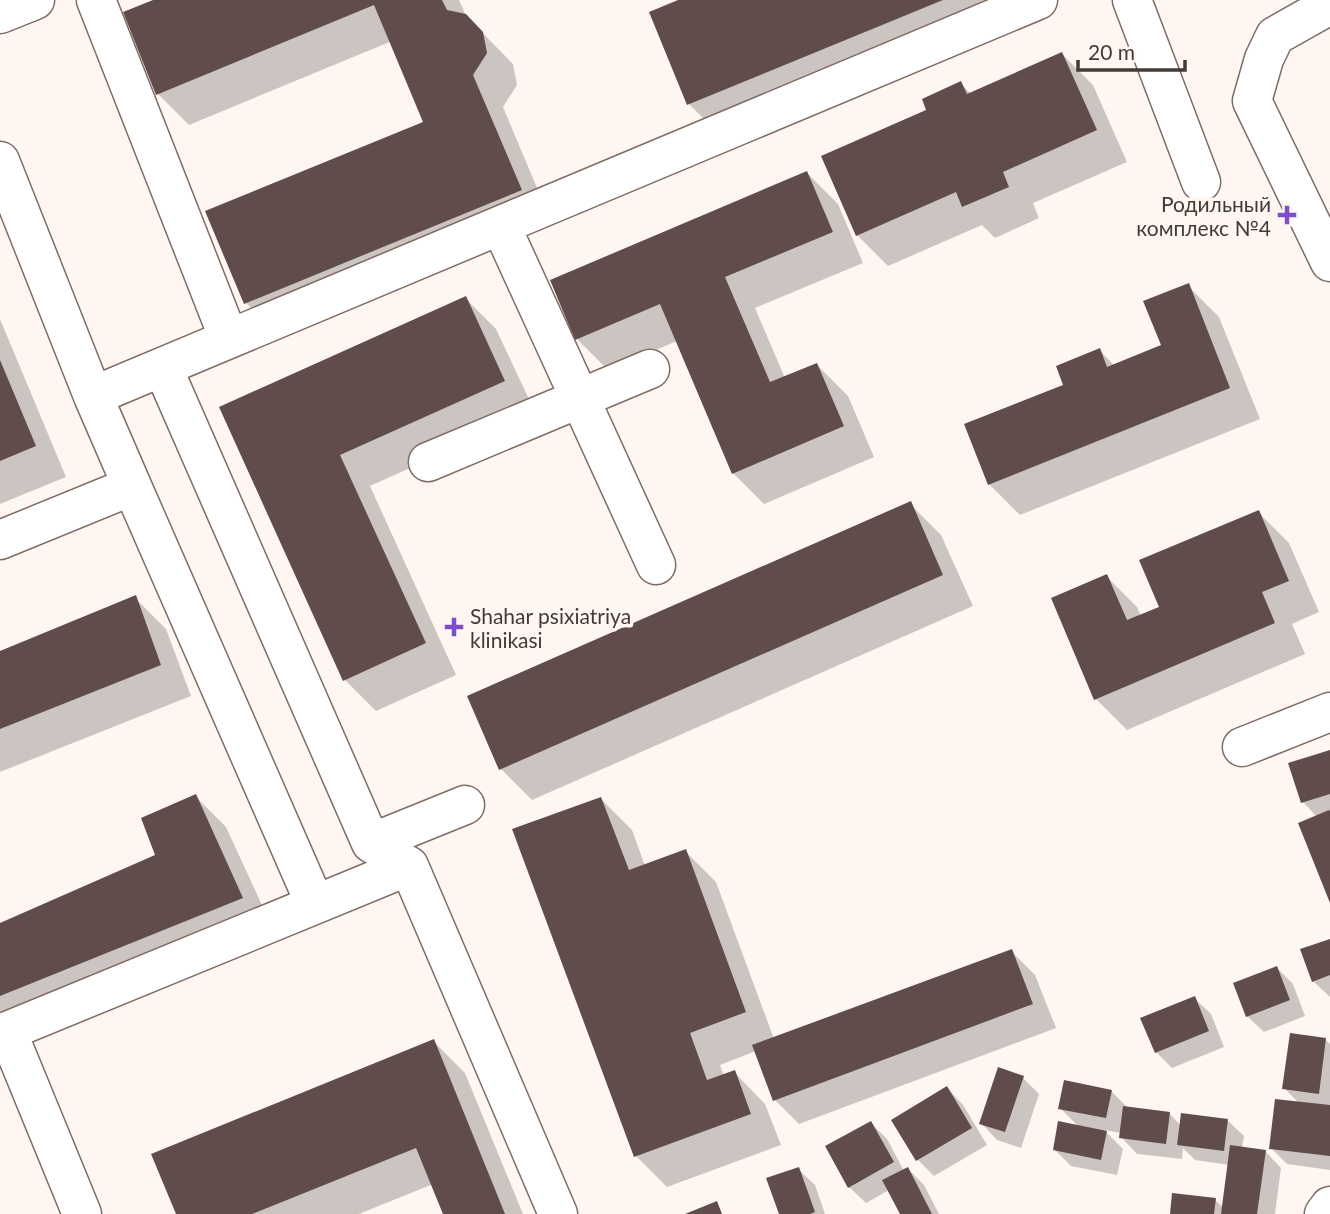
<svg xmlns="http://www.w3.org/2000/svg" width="1330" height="1214" font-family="Lato,sans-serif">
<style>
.shadow{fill:#0003}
.building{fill:#604c4b}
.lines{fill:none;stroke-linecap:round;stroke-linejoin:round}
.minor-casing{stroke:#7f6d65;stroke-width:41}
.minor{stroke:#fff;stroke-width:38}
.poi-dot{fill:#7c4ec7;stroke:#fff6f2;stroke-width:2.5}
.labels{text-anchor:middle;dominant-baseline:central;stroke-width:7;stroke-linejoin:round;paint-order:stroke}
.poi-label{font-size:21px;fill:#433a37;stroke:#fff6f2;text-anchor:end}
</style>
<rect width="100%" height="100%" fill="#fff6f2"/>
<path class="shadow" d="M157 0H459L466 16 513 64 517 85 503 107 551 221 277 334 246 303 425 122 392 41 189 125 158 94Z
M683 0H985L995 22 720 135 689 104Z
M1062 54 1093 85 1127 162 1033 203 1039 218 995 238 982 225 888 266 857 235 929 111 961 84 971 94Z
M807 173 838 204 863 263 755 308 785 378 817 365 848 396 874 457 764 504 733 473 677 341 608 370 577 339Z
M1188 286 1219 317 1260 419 1020 515 989 484 1065 386 1099 350 1115 366 1163 346Z
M465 298 496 329 535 412 370 486 456 675 376 711 345 680 221 408Z
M0 319 66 477 0 504Z
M910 504 941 535 973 606 532 800 501 769Z
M1258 512 1289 543 1319 612 1292 624 1305 654 1127 730 1096 699 1106 576 1137 607 1141 616 1161 608Z
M135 598 166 629 191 696 0 772V653Z
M1330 752V899L1317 817 1303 802Z
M195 796 226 827 273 929 0 1035V925L158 856Z
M601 799 632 830 645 866 685 851 716 882 774 1039 1011 951 1035 975 1056 1028 799 1124 775 1100 756 1051 720 1065 724 1076 734 1072 765 1104 781 1145 667 1187 636 1156Z
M1330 940V997L1313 981Z
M1277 968 1293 984 1305 1016 1264 1032 1247 1016Z
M1194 998 1211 1014 1224 1047 1172 1068 1156 1052Z
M1325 1039 1330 1044V1170L1287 1164 1271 1148 1299 1103 1284 1088Z
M434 1042 465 1073 523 1214H445L433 1184 359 1214H178Z
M1023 1078 1039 1094 1021 1148 997 1140 981 1123Z
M947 1088 963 1105 987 1145 934 1176 918 1160Z
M1111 1091 1128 1108 1169 1113 1181 1126 1227 1120 1244 1136 1242 1148 1265 1151 1281 1168 1275 1214H1172L1215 1200 1224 1208 1230 1165 1195 1160 1183 1148 1182 1159 1137 1154 1121 1137V1133L1104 1130 1123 1149 1117 1175 1071 1166 1054 1149 1079 1127 1060 1108Z
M871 1123 887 1139 904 1171 908 1169 924 1185 939 1214H902L889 1190 866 1203 849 1187Z
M798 1169 815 1185 825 1214H781Z"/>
<path class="building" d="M153 0H442L447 10 466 14 483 32 487 53 473 75 522 190 244 304 205 211 423 122 374 5 156 95 123 12Z
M678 0H943L687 105 649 12Z
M1062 52 1097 130 1003 172 1009 187 962 207 956 192 856 236 821 156 926 110 922 99 961 81 967 94Z
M807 171 833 232 725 277 770 382 817 363 844 426 732 474 660 304 575 340 550 280Z
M1189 283 1230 388 988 485 964 424 1063 385 1056 366 1100 348 1107 367 1161 345 1143 301Z
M466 296 505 381 340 455 426 643 343 681 219 407Z
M0 360 36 446 0 461Z
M911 501 943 575 499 770 467 696Z
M1259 510 1289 581 1262 592 1275 623 1094 700 1051 598 1107 574 1127 620 1159 607 1139 560Z
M136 595 161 665 0 729V651Z
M1330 750V794L1301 803 1288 763Z
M196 794 243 898 0 996V923L155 855 141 818Z
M601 797 629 870 686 849 746 1012 690 1033 707 1080 735 1070 751 1114 634 1157 512 829Z
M1329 810 1330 811V903L1298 823Z
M1330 939V975L1312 982 1300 949Z
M1012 949 1033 1004 773 1101 752 1045Z
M1277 966 1290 1000 1246 1017 1233 983Z
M1195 996 1209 1031 1155 1053 1140 1018Z
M1290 1033 1326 1038 1319 1094 1282 1089Z
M434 1039 505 1214H443L416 1148 252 1214H176L151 1154Z
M998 1067 1024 1076 1005 1132 979 1124Z
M1064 1080 1112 1090 1106 1118 1058 1109Z
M947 1086 972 1128 916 1161 891 1120Z
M1275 1099 1330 1105V1156L1269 1149Z
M1123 1106 1170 1112 1166 1144 1119 1138Z
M1181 1113 1228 1119 1224 1151 1177 1145Z
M871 1121 894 1162 848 1188 825 1146Z
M1058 1121 1107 1131 1101 1160 1053 1150Z
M1230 1145 1266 1150 1257 1214H1221Z
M799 1167 815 1212 810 1214H779L766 1178Z
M908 1167 932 1214H900L882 1180Z
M1172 1193 1216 1198 1214 1214H1170Z
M717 1201 722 1214H685Z"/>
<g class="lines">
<g class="minor-casing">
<path id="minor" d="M96 0 229 339
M1132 0 1201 182
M1330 5 1275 36 1264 59 1252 101 1330 262
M0 14 35 0
M0 161 93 396 1038 0
M501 226 656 565
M93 396 132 486
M428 462 650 369
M0 540 132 486 315 904
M1242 747 1330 712
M371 843 465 805
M409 866 558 1214
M7 1031 82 1214
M0 1034 409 866 371 843 163 368
M1324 1214 1330 1206"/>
</g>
<use href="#minor" class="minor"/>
</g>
<g class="poi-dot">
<path d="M1283.5 204.5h7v7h7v7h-7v7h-7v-7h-7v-7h7z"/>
<path d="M450.5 616.5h7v7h7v7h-7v7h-7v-7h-7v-7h7z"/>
</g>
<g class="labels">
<g class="poi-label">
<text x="1271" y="203">Родильный<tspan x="1271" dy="24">комплекс №4</tspan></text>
<text x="470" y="615" text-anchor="start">Shahar psixiatriya<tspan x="470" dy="24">klinikasi</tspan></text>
</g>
</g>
<path d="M1078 60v10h107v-10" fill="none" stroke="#433a37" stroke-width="3.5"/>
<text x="1088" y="60" font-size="21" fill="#433a37" stroke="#fff6f2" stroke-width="5" paint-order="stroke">20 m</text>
</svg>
